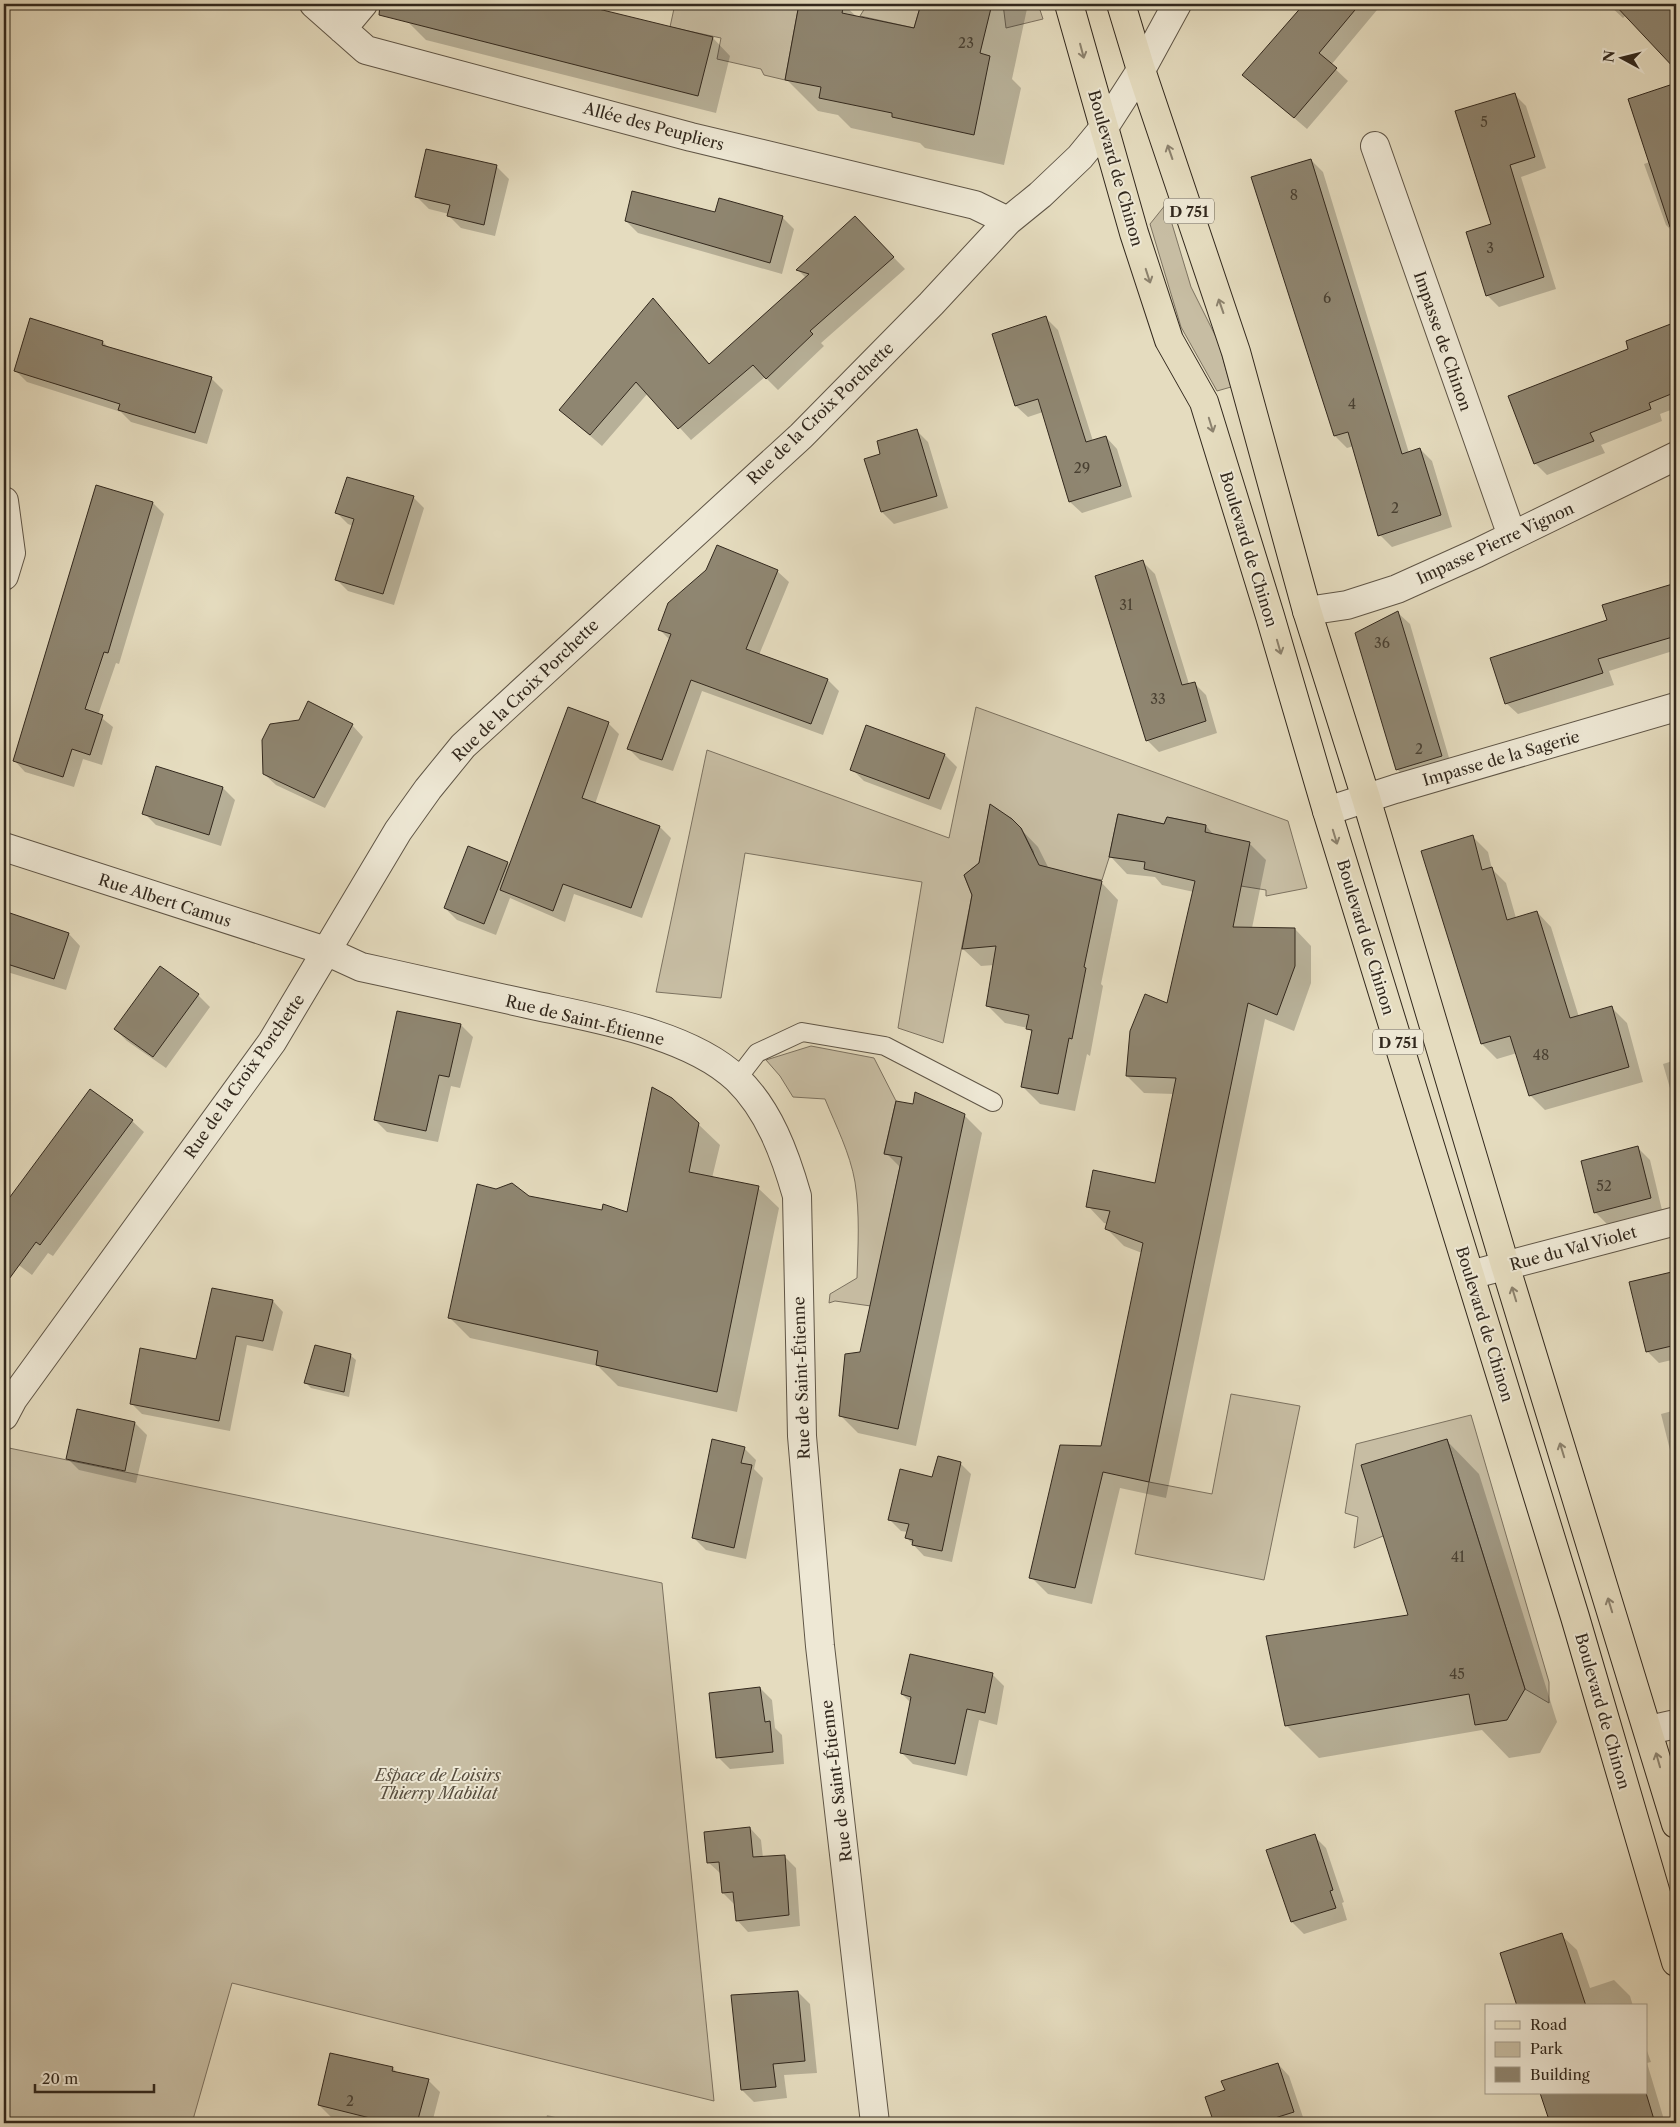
<svg xmlns="http://www.w3.org/2000/svg" width="1680" height="2127" font-family="'Libre Caslon Text',serif">
<style>
.green{fill:#c7bda3;stroke:#7c7260}
.shadow{fill:#0003}
.building{fill:#8f8671;stroke:#32281d}
.lines{fill:none;stroke-linecap:round;stroke-linejoin:round}
.lane-casing{stroke:#5f5546;stroke-width:20}
.street-casing{stroke:#5f5546;stroke-width:30}
.primary-casing{stroke:#32281d;stroke-width:30}
.lane{stroke:#eee8d5;stroke-width:18}
.street{stroke:#eee8d5;stroke-width:28}
.primary{stroke:#e5dcbf;stroke-width:28}
.oneway{stroke:#8c826e}
.labels{text-anchor:middle;dominant-baseline:central;stroke-width:4;stroke-linejoin:round;paint-order:stroke}
.number-label{font-size:14px;fill:#494032}
.shield{fill:#eee8d5;stroke:#6a6254;stroke-width:1}
.shield-label{font-size:15px;font-weight:bold;fill:#32281d}
.street-label{font-size:16px;fill:#32281d;stroke:#eee8d5}
.park-label{font-size:16px;font-style:italic;fill:#574d3e;stroke:#eee8d5}
</style>
<rect width="100%" height="100%" fill="#e5dcbf"/>
<filter id="stains"><feTurbulence type="fractalNoise" baseFrequency=".004" numOctaves="4"/><feColorMatrix values="0 0 0 0 .2 0 0 0 0 .09 0 0 0 0 .02 0 0 0 .5 -.17"/></filter>
<radialGradient id="worn" r=".72"><stop offset=".6" stop-color="#630" stop-opacity="0"/><stop offset="1" stop-color="#630" stop-opacity=".3"/></radialGradient>
<path class="green" d="M675 4H799L785 80 764 75 761 69 717 59 721 38 670 27Z
M848 4H921L914 28 860 16 865 8Z
M1003 4H1038L1043 19 1006 28Z
M1166 204 1191 287 1218 341 1231 387 1217 391 1181 327 1150 224Z
M976 707 1288 821 1307 888 1266 896V890L1241 886 1205 832 1206 825 1167 817 1164 824 1118 814 1109 858 1102 880 1075 875 1061 891 1036 863 1033 851 1021 828 1012 819 990 806 979 863 964 875 972 895 943 1043 898 1028 922 882 745 853 721 998 656 992 707 750 949 838Z
M811 1046 874 1058 896 1101 884 1153 902 1157 871 1306 835 1301 829 1303 830 1294 857 1278C858 1246 860 1214 855 1182 850 1153 836 1126 825 1099L793 1097 780 1076 766 1060Z
M1231 1394 1300 1406 1264 1580 1135 1554 1149 1482 1212 1494Z
M1471 1415 1549 1682V1703L1525 1689 1447 1439 1383 1536 1354 1548 1358 1517 1345 1513 1356 1444Z
M9 1448 662 1583 714 2101 232 1983 192 2123H4V1455Z"/>
<path class="shadow" d="M413 4H575L713 38 730 56 716 113 426 40 408 22Z
M800 4H843L857 17 915 29 923 4H1028L1012 79 1021 88 1004 165 925 148 920 143 851 128 838 115 818 111 786 79Z
M1305 4H1382L1331 65 1348 81 1307 129 1244 75Z
M1608 4H1676V56L1670 61 1626 15 1623 18Z
M1676 85V235L1666 225 1644 164 1650 162 1630 100Z
M1514 94 1526 106 1546 168 1521 177 1556 289 1499 307 1487 295 1493 225Z
M427 151 497 167 509 179 495 236 461 228 449 216V214L429 209 417 197Z
M1311 160 1323 172 1409 453 1420 449 1432 461 1452 527 1392 547 1380 535 1354 446 1347 448 1335 436 1253 178Z
M716 213 782 217 794 229 782 274 638 233 626 221Z
M855 218 905 269 821 343 824 346 778 390 765 377 691 440 648 393 602 446 560 410 653 299 710 365 806 278 798 270Z
M1046 318 1058 330 1093 441 1106 437 1117 449 1132 497 1082 513 1070 502 1043 412 1028 417 1016 406 993 334Z
M1676 324V408L1660 414 1662 421 1601 445 1605 453 1547 475 1535 463 1629 350 1627 342Z
M103 342 109 348 211 378 223 390 207 444 131 422 121 412 27 382 15 370Z
M916 430 928 442 948 508 894 524 882 512V455Z
M413 497 424 508 394 605 348 591 336 579 353 526 348 524 337 513Z
M153 503 164 514 119 664 116 663 98 715 113 727 102 765 83 759 74 787 25 772 14 760Z
M1143 562 1155 574 1189 684 1194 683 1206 695 1217 733 1159 752 1147 740Z
M777 571 789 582 759 655 828 680 839 691 823 735 702 691 673 771 640 760 628 748 670 640 659 629Z
M1676 585V650L1609 671 1614 685 1518 714 1506 703 1609 621 1604 606Z
M1398 613 1410 624 1452 768 1408 780 1397 769Z
M608 723 619 734 595 804 660 827 671 838 642 918 574 894 565 922 510 898 496 935 457 920 445 908 508 863 510 866Z
M352 725 363 737 325 808 276 785 264 774Z
M945 755 957 767 941 810 864 781 852 769Z
M223 788 235 800 221 846 156 825 144 813Z
M1012 820 1038 847 1049 869 1101 882 1118 900 1101 984 1103 986 1090 1056 1087 1054 1075 1111 1040 1104 1022 1086 1033 1034 1028 1028 1005 1023 987 1005 994 965 981 966 963 949 980 864Z
M1165 826H1206L1215 836 1249 843 1266 860 1252 928 1295 929 1311 946V983L1294 1031 1265 1019 1166 1498 1120 1488 1092 1604 1048 1594 1031 1577 1102 1448 1142 1253 1124 1246 1107 1229 1108 1224 1104 1223 1088 1206 1156 1185 1174 1094 1144 1093 1127 1076 1168 1005 1194 892 1162 885 1155 877 1127 874 1111 857Z
M1473 837 1488 852 1492 869 1506 883 1516 918 1537 912 1551 927 1579 1017 1612 1008 1627 1023 1643 1082 1545 1110 1530 1095 1517 1053 1497 1059 1482 1044 1422 852Z
M4 913 69 934 80 946 66 990 4 971Z
M160 968 198 995 210 1007 166 1068 127 1041 115 1029Z
M461 1025 473 1037 460 1088 451 1086 438 1142 387 1132 375 1120Z
M1676 1060V1109L1663 1064Z
M90 1091 132 1121 144 1132 53 1256 48 1253 32 1275 4 1254V1207Z
M964 1115 982 1133 916 1446 858 1433 840 1415 862 1354 901 1168 886 1153Z
M698 1124 720 1145 712 1178 758 1188 779 1208 737 1412 618 1386 598 1366 470 1338 450 1318 528 1197 603 1211 628 1213Z
M1638 1148 1650 1160 1662 1210 1607 1224 1595 1212Z
M1676 1273V1359L1659 1363 1647 1351 1631 1282Z
M273 1301 283 1312 273 1351 247 1345 230 1431 142 1414 131 1403 197 1361Z
M350 1355 356 1360 349 1397 311 1388 305 1382Z
M1676 1410V1459L1671 1454 1661 1414Z
M135 1423 147 1435 136 1483 79 1470 67 1458Z
M1447 1441 1479 1474 1557 1722 1540 1753 1509 1758 1482 1730 1319 1758 1286 1725 1410 1616Z
M744 1448 756 1460 754 1469 763 1478 746 1559 706 1550 694 1538Z
M960 1463 971 1474 952 1562 924 1556 907 1538 908 1532 901 1531 890 1520 933 1478Z
M992 1674 1004 1686 997 1725 979 1720 967 1776 913 1764 901 1752 911 1703 902 1694Z
M760 1688 772 1700 775 1728 782 1735 784 1764 730 1769 718 1757Z
M750 1828 761 1840 763 1858 784 1856 796 1868 800 1926 748 1932 737 1920 734 1904 723 1893 721 1874 708 1862Z
M1314 1836 1326 1848 1344 1902 1342 1903 1347 1920 1304 1934 1292 1922Z
M1561 1935 1577 1950 1590 1988 1614 1980 1630 1996 1633 2006H1518Z
M798 1992 810 2004 817 2073 784 2075 787 2098 754 2102 742 2090Z
M1646 2048 1651 2062 1647 2063 1665 2123H1551L1541 2093H1646Z
M331 2054 393 2068 398 2074 428 2080 440 2092 432 2123H358L331 2117 319 2105Z
M1278 2064 1289 2076 1305 2123H1215L1207 2098 1227 2091Z
M547 2115 580 2123H545Z"/>
<path class="building" d="M380 4H578L713 37 698 96 379 15Z
M799 4H844L842 13 914 28 921 4H992L980 53 990 56 974 135 892 117V113L819 98 821 87 785 80Z
M1304 4H1360L1319 53 1337 68 1294 118 1242 75Z
M1614 4H1676V70Z
M1676 83V226L1670 227 1628 99Z
M1515 93 1535 157 1510 165 1544 277 1486 296 1466 232 1491 224 1455 111Z
M426 149 497 165 484 225 447 216 450 205 415 197Z
M1311 159 1402 454 1420 448 1441 515 1378 536 1348 432 1334 436 1251 177Z
M632 191 715 212 719 198 783 216 770 263 625 221Z
M855 216 894 257 810 331 813 334 766 379 753 365 678 429 636 382 590 435 559 410 653 298 709 364 809 274 796 270Z
M1046 316 1086 442 1106 436 1121 486 1069 502 1038 399 1015 406 992 334Z
M30 318 103 341 102 345 212 377 195 433 118 410 120 404 14 371Z
M1676 322V392L1649 403 1651 409 1590 433 1594 441 1534 464 1508 396 1628 349 1626 341Z
M917 429 937 496 881 512 864 459 880 454 877 441Z
M347 477 414 496 383 594 335 580 354 519 335 513Z
M96 485 153 502 108 653 104 652 85 709 103 715 90 755 72 749 63 777 13 761Z
M717 545 778 570 746 649 828 679 811 724 691 680 662 760 627 749 671 634 658 630 668 603 706 570Z
M1143 560 1182 685 1195 682 1206 721 1146 741 1095 576Z
M1676 583V636L1598 659 1603 673 1505 704 1490 658 1607 620 1602 605Z
M1398 611 1442 756 1396 770 1355 633Z
M308 701 353 724 314 798 263 774 262 740 270 724 299 720Z
M568 707 609 722 582 798 660 826 631 908 563 884 553 911 500 890Z
M866 725 945 754 929 799 850 770Z
M156 766 223 787 209 835 142 814Z
M990 804 1012 819 1021 828 1039 865 1102 881 1084 967 1086 968 1072 1039 1069 1038 1058 1094 1021 1087 1032 1030 1026 1029 1029 1015 986 1006 996 946 962 949 972 895 964 875 979 863Z
M1118 814 1164 824 1167 817 1206 825 1205 832 1250 842 1233 927 1295 928V966L1277 1015 1248 1003 1149 1482 1103 1472 1075 1588 1029 1578 1060 1445 1101 1446 1143 1243 1105 1229 1110 1211 1086 1207 1093 1170 1155 1183 1176 1078 1126 1076 1130 1031 1145 994 1167 1003 1195 881 1144 869 1145 862 1109 857Z
M1473 835 1482 870 1492 867 1507 920 1537 911 1570 1018 1612 1006 1629 1067 1529 1096 1510 1036 1481 1044 1421 851Z
M468 846 508 862 484 924 444 908Z
M4 911 69 933 54 979 4 963Z
M160 966 199 994 153 1057 114 1029Z
M397 1011 461 1024 449 1077 439 1075 426 1131 374 1120Z
M652 1087 672 1098 699 1123 689 1172 759 1186 717 1392 596 1365 598 1351 448 1318 477 1184 496 1189 512 1183 529 1196 602 1210 603 1204 627 1212Z
M90 1089 133 1120 40 1245 36 1242 4 1286V1205Z
M915 1092 965 1114 898 1429 839 1416 845 1354 860 1352 902 1157 884 1154 896 1101 913 1104Z
M1638 1146 1651 1198 1594 1213 1581 1161Z
M1676 1271V1345L1646 1352 1629 1282Z
M212 1288 273 1300 263 1341 236 1336 219 1421 130 1404 140 1348 196 1359Z
M315 1345 351 1354 344 1392 304 1383Z
M77 1409 135 1422 125 1471 66 1459Z
M712 1439 745 1447 741 1463 752 1465 734 1548 692 1538Z
M1447 1439 1525 1689 1507 1720 1475 1725 1469 1694 1285 1726 1266 1636 1408 1615 1361 1465Z
M938 1456 961 1462 942 1551 912 1545 913 1540 905 1538 909 1524 888 1520 900 1469 932 1477Z
M910 1654 993 1673 985 1713 967 1709 955 1764 900 1753 911 1697 901 1694Z
M760 1687 765 1722 770 1721 773 1752 716 1758 709 1693Z
M750 1827 753 1857 785 1855 789 1915 736 1921 733 1892 722 1893 719 1862 707 1863 704 1832Z
M1315 1834 1333 1890 1330 1891 1336 1908 1291 1922 1266 1850Z
M1562 1933 1586 2006H1517L1500 1953Z
M798 1991 805 2061 773 2064 776 2087 741 2090 731 1995Z
M330 2053 393 2067 392 2071 429 2079 417 2123H390L318 2105Z
M1278 2063 1294 2112 1259 2123H1214L1205 2097 1225 2090 1221 2081Z
M1540 2093H1646L1655 2123H1550Z"/>
<g class="lines">
<g class="lane-casing">
<path id="lane" d="M737 1079 757 1053 802 1032 885 1046 993 1102"/>
</g>
<g class="street-casing">
<path id="street" d="M314 4 366 50 691 137 975 205 1008 221
M342 29 363 4
M1375 146 1512 536
M4 501 11 553 4 576
M1307 611 1347 605 1397 589 1477 553 1676 456
M1327 811 1395 789 1676 707
M4 847 326 951 361 967C417 979 473 992 528 1004 592 1018 689 1033 737 1079 769 1110 785 1154 797 1196L802 1436 820 1646 875 2123
M1470 1275 1676 1221
M4 1416 13 1399 272 1042 398 831 428 789 463 746 801 436 931 304 1008 221 1040 195 1080 157 1103 129 1141 70 1177 4
M1649 1730 1676 1724"/>
</g>
<g class="primary-casing">
<path id="primary" d="M1069 4 1134 233 1169 340 1204 402 1270 616 1327 811 1575 1617 1676 1962
M1121 4 1141 70 1236 352 1307 611 1366 798 1505 1265 1676 1824"/>
</g>
<use href="#lane" class="lane"/>
<use href="#street" class="street"/>
<use href="#primary" class="primary"/>
</g>
<defs><path id="oneway-shaft" d="M-6 0H5M1.5-3L5.5 0L1.5 3" fill="none" stroke-width="1.6" stroke-linecap="round" stroke-linejoin="round" transform="scale(1.25)"/></defs>
<g class="oneway">
<use href="#oneway-shaft" transform="translate(1082 51) rotate(75)"/>
<use href="#oneway-shaft" transform="translate(1170 152) rotate(-109)"/>
<use href="#oneway-shaft" transform="translate(1148 276) rotate(72)"/>
<use href="#oneway-shaft" transform="translate(1221 306) rotate(-109)"/>
<use href="#oneway-shaft" transform="translate(1211 425) rotate(73)"/>
<use href="#oneway-shaft" transform="translate(1279 647) rotate(74)"/>
<use href="#oneway-shaft" transform="translate(1335 837) rotate(73)"/>
<use href="#oneway-shaft" transform="translate(1514 1294) rotate(-107)"/>
<use href="#oneway-shaft" transform="translate(1562 1450) rotate(-107)"/>
<use href="#oneway-shaft" transform="translate(1610 1605) rotate(-107)"/>
<use href="#oneway-shaft" transform="translate(1658 1760) rotate(-106)"/>
</g>
<g class="labels">
<g class="number-label">
<text x="966" y="43">23</text>
<text x="1484" y="122">5</text>
<text x="1294" y="195">8</text>
<text x="1490" y="248">3</text>
<text x="1327" y="298">6</text>
<text x="1352" y="404">4</text>
<text x="1082" y="468">29</text>
<text x="1395" y="508">2</text>
<text x="1126" y="605">31</text>
<text x="1382" y="643">36</text>
<text x="1158" y="699">33</text>
<text x="1419" y="749">2</text>
<text x="1541" y="1055">48</text>
<text x="1604" y="1186">52</text>
<text x="1458" y="1557">41</text>
<text x="1457" y="1674">45</text>
<text x="350" y="2101">2</text>
</g>
<g class="shield">
<rect x="1164" y="198.5" width="50" height="25" rx="4"/>
<rect x="1373" y="1029.5" width="50" height="25" rx="4"/>
</g>
<g class="shield-label">
<text x="1189" y="211">D 751</text>
<text x="1398" y="1042">D 751</text>
</g>
<g class="street-label">
<text transform="translate(654 126) rotate(15)">Allée des Peupliers</text>
<text transform="translate(1116 168) rotate(74)">Boulevard de Chinon</text>
<text transform="translate(1443 341) rotate(71)">Impasse de Chinon</text>
<text transform="translate(820 413) rotate(-44)">Rue de la Croix Porchette</text>
<text transform="translate(1495 543) rotate(-25)">Impasse Pierre Vignon</text>
<text transform="translate(1249 549) rotate(73)">Boulevard de Chinon</text>
<text transform="translate(525 690) rotate(-44)">Rue de la Croix Porchette</text>
<text transform="translate(1501 758) rotate(-16)">Impasse de la Sagerie</text>
<text transform="translate(165 900) rotate(18)">Rue Albert Camus</text>
<text transform="translate(1366 937) rotate(73)">Boulevard de Chinon</text>
<text transform="translate(585 1020) rotate(14)">Rue de Saint-Étienne</text>
<text transform="translate(244 1076) rotate(-55)">Rue de la Croix Porchette</text>
<text transform="translate(1573 1248) rotate(-15)">Rue du Val Violet</text>
<text transform="translate(1485 1324) rotate(73)">Boulevard de Chinon</text>
<text transform="translate(801 1378) rotate(-92)">Rue de Saint-Étienne</text>
<text transform="translate(1603 1711) rotate(74)">Boulevard de Chinon</text>
<text transform="translate(836 1781) rotate(-97)">Rue de Saint-Étienne</text>
</g>
<g class="park-label">
<text x="438" y="1775">Espace de Loisirs<tspan x="438" dy="18">Thierry Mabilat</tspan></text>
</g>
</g>
<rect width="1680" height="2127" fill="none" stroke="#e5dcbf" stroke-width="20"/>
<rect x="5" y="5" width="1670" height="2117" fill="none" stroke="#32281d" stroke-width="2.5"/>
<rect x="10" y="10" width="1660" height="2107" fill="none" stroke="#32281d"/>
<rect x="1485" y="2004" width="162" height="90" fill="#eee8d5" stroke="#a39b8b"/>
<rect x="1495" y="2021" width="25" height="8" fill="#e5dcbf" stroke="#a39b8b"/>
<text x="1530" y="2030" font-size="15" fill="#32281d">Road</text>
<rect x="1495" y="2042" width="25" height="15" fill="#c7bda3" stroke="#a39b8b"/>
<text x="1530" y="2054" font-size="15" fill="#32281d">Park</text>
<rect x="1495" y="2067" width="25" height="15" fill="#8f8671" stroke="#a39b8b"/>
<text x="1530" y="2080" font-size="15" fill="#32281d">Building</text>
<g transform="translate(1622 58) rotate(277)" stroke="#eee8d5" stroke-width="4" paint-order="stroke">
<path d="M0-4L9 19L0 12L-9 19Z" fill="#32281d"/>
<text y="-8" font-size="14" font-weight="bold" text-anchor="middle" fill="#32281d">N</text>
</g>
<path d="M35 2084v8h119v-8" fill="none" stroke="#32281d" stroke-width="2.5"/>
<text x="42" y="2084" font-size="15" fill="#32281d" stroke="#eee8d5" stroke-width="4" paint-order="stroke">20 m</text>
<rect width="100%" height="100%" filter="url(#stains)"/>
<rect width="100%" height="100%" fill="url(#worn)"/>
</svg>
